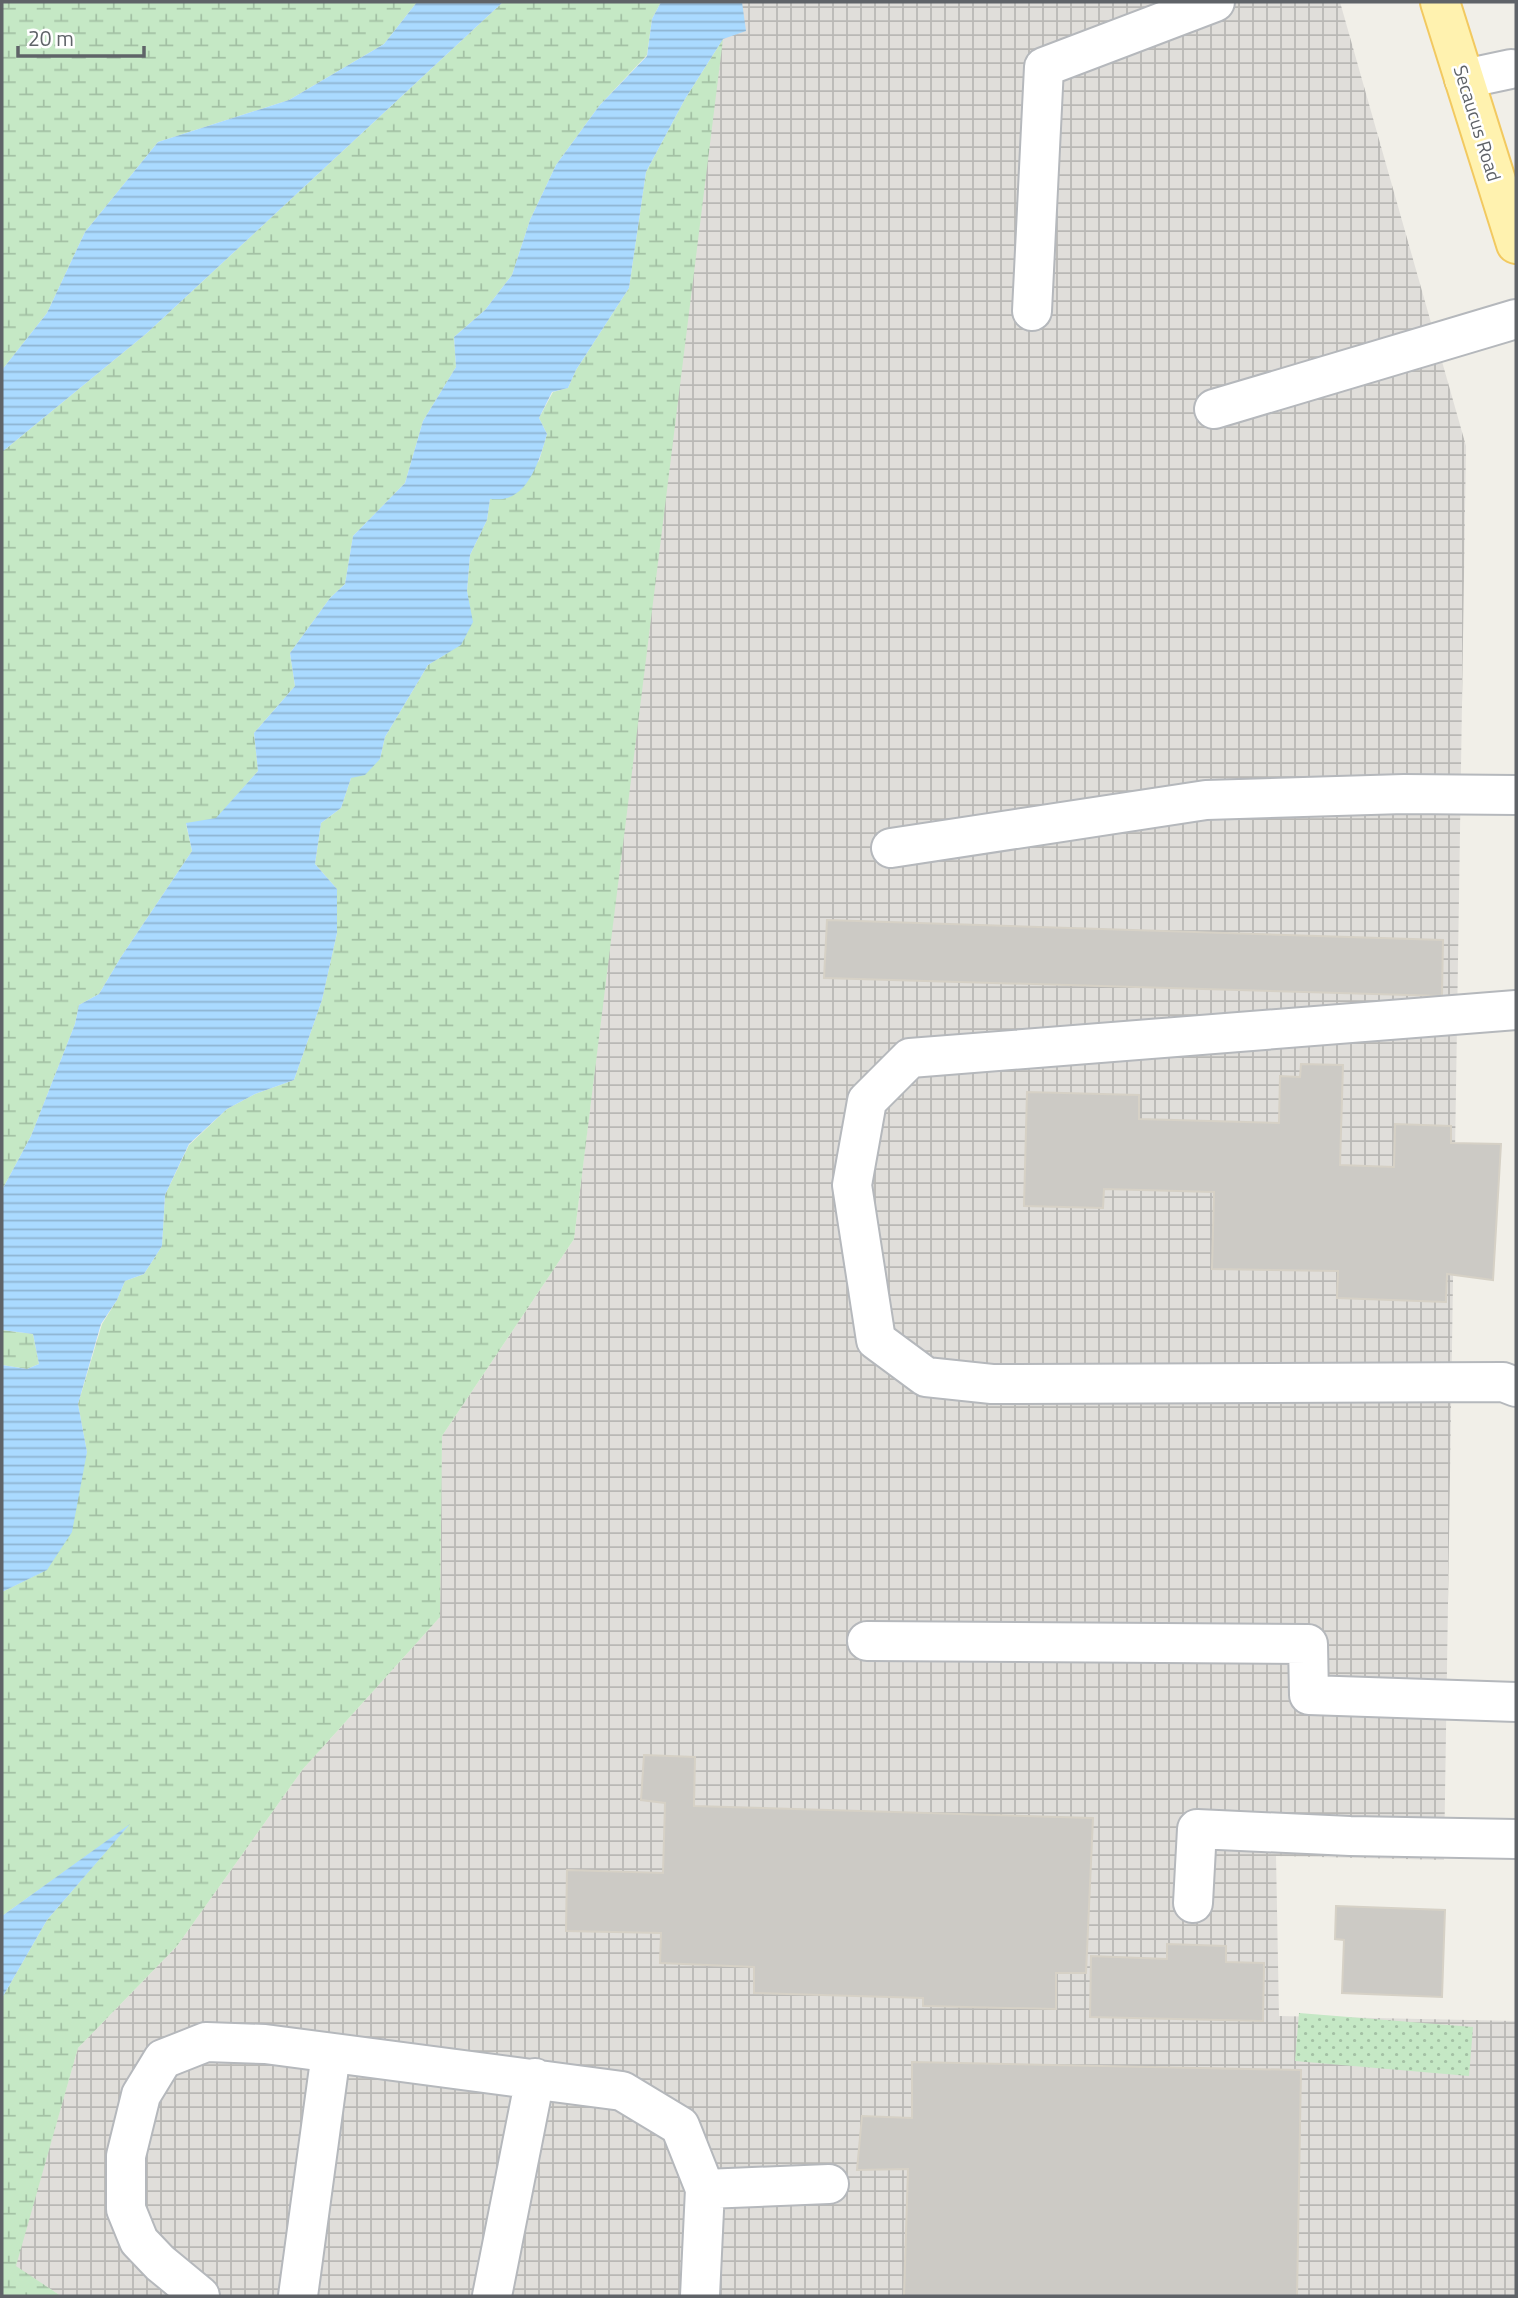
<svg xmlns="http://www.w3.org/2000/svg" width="1518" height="2298" font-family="'Titillium Web',sans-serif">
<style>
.industrial{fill:url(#industrial-grid)}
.grass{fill:url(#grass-dots)}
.wetland{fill:url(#wetland-marsh)}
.water{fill:url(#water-rules)}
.building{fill:#cccac5;stroke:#d6d1c6;stroke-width:2}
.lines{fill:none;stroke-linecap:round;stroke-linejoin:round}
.minor-casing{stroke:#b5b8bc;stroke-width:42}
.major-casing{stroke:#f2c960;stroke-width:42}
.minor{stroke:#fff;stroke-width:38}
.major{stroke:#fff2af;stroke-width:38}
.labels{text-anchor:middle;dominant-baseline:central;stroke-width:5;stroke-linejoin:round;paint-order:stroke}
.street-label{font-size:19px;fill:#5f6368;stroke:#fff}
</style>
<defs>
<pattern id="industrial-grid" width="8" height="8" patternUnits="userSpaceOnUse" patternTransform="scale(1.75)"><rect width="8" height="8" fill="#e0deda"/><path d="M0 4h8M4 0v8" fill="none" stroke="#b9b8b5"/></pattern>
<pattern id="grass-dots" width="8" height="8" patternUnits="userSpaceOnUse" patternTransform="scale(1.75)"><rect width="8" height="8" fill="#c5e8c5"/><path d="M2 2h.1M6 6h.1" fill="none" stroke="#a3c0a4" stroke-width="1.8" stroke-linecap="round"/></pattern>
<pattern id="wetland-marsh" width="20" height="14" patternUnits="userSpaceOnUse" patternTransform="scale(1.75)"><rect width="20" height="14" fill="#c5e8c5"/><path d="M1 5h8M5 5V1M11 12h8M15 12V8" fill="none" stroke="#a3c0a4"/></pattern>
<pattern id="water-rules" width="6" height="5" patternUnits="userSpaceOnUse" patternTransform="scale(1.75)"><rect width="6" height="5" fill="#aadaff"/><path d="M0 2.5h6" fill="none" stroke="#8eb4d2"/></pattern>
</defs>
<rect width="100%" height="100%" fill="#f1efe8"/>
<path class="industrial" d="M725 2H1340L1466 446 1444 1860 1276 1856 1279 2016 1516 2021V2296H61L15 2266 78 2048 177 1946 303 1769 440 1617 442 1436 574 1239Z"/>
<path class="grass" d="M1299 2013 1473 2027 1469 2076 1295 2061Z"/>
<path class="wetland" d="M2 2H417L384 44 289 100 158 142 85 232 47 313 2 370Z
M503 2H661L652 19 647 55 599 106 556 165 530 220 512 275 485 310 454 337 456 367 423 421 405 483 353 536 345 584 330 598 290 653 295 686 254 733 258 771 216 819 186 824 192 851 121 957 99 994 79 1005 75 1024 31 1136 2 1190V452L147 333Z
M723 39 574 1239 442 1436 440 1617 303 1769 177 1946 78 2048 16 2266 61 2296H2V1998L47 1920 127 1827 2 1916V1592L46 1570 87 1452 78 1404 102 1324 117 1300 125 1281 144 1274 162 1246 165 1195 189 1145 227 1109 255 1094 294 1080 322 1000 337 933V889L315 864 321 823 341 808 351 778 380 759 385 737 428 665 460 645 472 622 467 591 470 555 487 520 490 499 539 461 547 434 539 418 553 392 568 388 576 370 629 288 646 172 685 99Z
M2 1330 33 1334 39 1364 27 1369 2 1365Z"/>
<path class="water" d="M417 2H503L147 333 2 452V370L47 313 85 232 158 142 289 100 384 44Z
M661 2H742L746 31 723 39 685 99 646 172 629 288 576 370 568 388 552 392 539 418 547 434C541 455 531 491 507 498 502 500 495 499 490 499L487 520 470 555 467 591 473 622 461 645 428 665 385 737 380 759 365 775 351 778 341 808 321 823 315 864 337 889V933L322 1000 294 1080 255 1094 227 1109 189 1144 165 1195 162 1246 144 1274 125 1281 117 1300 101 1324 78 1404 87 1452 72 1532 47 1570 2 1592V1365L27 1369 39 1364 33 1334 2 1330V1190L31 1136 75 1024 79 1005 99 994 121 957 192 851 186 823 216 818 258 771 254 733 295 686 290 653 330 598 345 584 353 536 405 483 423 421 456 367 454 337 485 310 512 275 530 220 556 165 599 106 647 56 652 19Z
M130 1824 47 1920 2 1998V1916Z"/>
<path class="building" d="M827 920 1443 940 1442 996 824 978Z
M1301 1064 1343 1065 1340 1165 1394 1167 1395 1124 1451 1126V1143L1501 1144 1493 1280 1447 1274 1446 1302 1337 1298 1338 1271 1212 1269 1214 1192 1104 1189 1103 1208 1024 1206 1027 1092 1139 1095V1119L1279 1123 1280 1076 1300 1077Z
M644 1755 695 1757 694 1806 1093 1818 1086 1973H1056V2009L923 2006V1998L754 1993V1967L660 1963 661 1933 566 1931 567 1870 663 1873 665 1803 641 1800Z
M1336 1906 1445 1910 1442 1997 1342 1993 1344 1940 1335 1939Z
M1167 1944 1226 1946V1962L1264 1963 1263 2021 1090 2017 1091 1956 1167 1959Z
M912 2062 1301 2070 1297 2296H904L908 2169 857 2170 862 2116 912 2118Z"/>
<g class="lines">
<g class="minor-casing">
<path id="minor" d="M1464 79 1511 69
M1032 311 1044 67 1215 2
M1214 409 1516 319
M891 848 1206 800 1404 794 1516 795
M1516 1010 910 1058 867 1101 852 1185 876 1340 926 1377 992 1384 1503 1382 1516 1387
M867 1641 1308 1644 1309 1695 1516 1702
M1193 1903 1197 1829 1350 1836 1516 1839
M705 2189 829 2184
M200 2296 160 2263 139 2241 126 2209V2156L141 2095 163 2059 206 2042 265 2044 622 2091 680 2126 705 2189 700 2296
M298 2296 331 2053
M492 2296 535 2078"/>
</g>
<g class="major-casing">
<path id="major" d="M1440 2 1516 244"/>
</g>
<use href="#minor" class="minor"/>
<use href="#major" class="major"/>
</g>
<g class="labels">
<g class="street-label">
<text transform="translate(1478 123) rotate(73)">Secaucus Road</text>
</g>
</g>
<rect width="1518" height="2298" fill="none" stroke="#5f6368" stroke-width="7"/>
<path d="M18 46v10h126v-10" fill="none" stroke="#5f6368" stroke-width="3.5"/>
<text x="28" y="46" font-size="21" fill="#5f6368" stroke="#ffffff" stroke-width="5" paint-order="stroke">20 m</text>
</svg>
